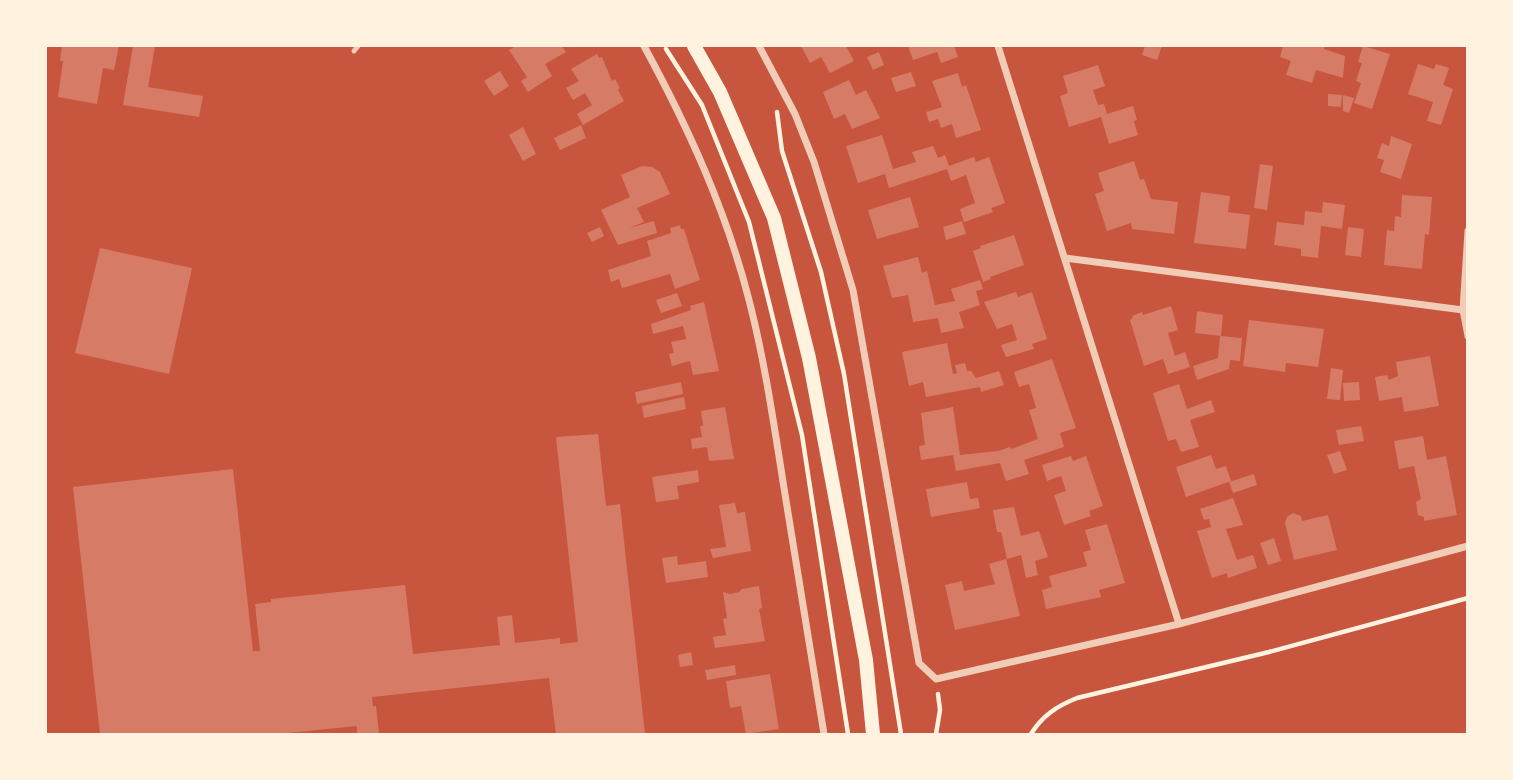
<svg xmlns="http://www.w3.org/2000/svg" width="1513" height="780" font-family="'Fira Sans',sans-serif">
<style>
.building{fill:#d67c66}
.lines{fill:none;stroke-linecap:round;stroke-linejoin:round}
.path{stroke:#fff3e0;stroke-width:4.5}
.service{stroke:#f1ccb7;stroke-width:5}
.minor{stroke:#f1ccb7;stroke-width:7}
.secondary{stroke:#fff3e0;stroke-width:14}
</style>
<rect width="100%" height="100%" fill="#c8553d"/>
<path class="building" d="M62 46H119L114 70 103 68 97 104 58 97 63 61H60Z
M133 46H155L148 87 203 96 199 117 123 105Z
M516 46H562L566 52 545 64 552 76 528 92 521 81 527 77 509 50Z
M801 46H846L854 61 830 73 821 57 810 63Z
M908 46H954L958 57 941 63 937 52 913 60Z
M1145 46H1162L1157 60 1142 55Z
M1283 46H1325L1324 49 1345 56 1343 78 1316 70 1312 83 1286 75 1291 61 1280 57Z
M1363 46 1390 54 1372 109 1354 103 1361 83 1356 81 1362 63 1358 62Z
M879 52 884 65 873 70 867 57Z
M597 54 599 58 602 57 612 81 615 79 620 88 618 90 624 101 583 125 577 114 592 105 585 93 573 100 566 88 579 81 571 69Z
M1418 64 1434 69 1436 64 1449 68 1443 85 1453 89 1441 125 1427 121 1433 102 1408 94Z
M1098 65 1105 86 1093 90 1098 105 1104 104 1107 114 1133 106 1137 120 1134 121 1138 135 1109 144 1101 117 1069 127 1060 96 1068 93 1063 76Z
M500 71 509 86 494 96 484 81Z
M911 72 916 86 896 92 891 78Z
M958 73 962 87 966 85 981 130 956 138 952 124 941 128 938 119 929 122 926 112 942 107 932 81Z
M849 80 856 95 866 90 880 118 852 129 845 114 834 119 823 92Z
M1328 94 1342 95 1341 107 1328 106Z
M1343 95 1354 98 1349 113 1343 111Z
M581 125 586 138 560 150 554 138Z
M523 127 536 154 523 161 509 135Z
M882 135 893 169 916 162 912 152 933 146 938 158 945 155 949 166 974 157 976 162 989 157 1005 203 991 208 993 212 964 222 960 209 975 203 966 175 951 181 947 169 889 188 885 174 858 183 846 146Z
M1391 136 1412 144 1401 179 1380 172 1384 160 1377 158 1382 143 1389 146Z
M1134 161 1140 180 1144 179 1151 199 1178 202 1174 234 1132 229 1131 223 1107 231 1095 194 1104 191 1098 173Z
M1260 164 1273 166 1267 210 1254 208Z
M642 166 652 167 660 172 670 194 637 208 644 222 629 228 654 221 657 233 618 245 601 210 630 197 621 175Z
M1201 192 1230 196 1228 212 1250 215 1246 249 1194 243Z
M1402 195 1432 197 1429 235 1425 234 1422 269 1384 265 1387 230 1394 231 1395 216 1401 217Z
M910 197 919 227 877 239 868 210Z
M1323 202 1345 205 1342 229 1321 226 1318 258 1301 256V249L1274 245 1277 222 1304 225 1305 211 1322 213Z
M962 221 966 234 946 240 943 227Z
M680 225 681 229H684L700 280 675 289 670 274 622 288 619 279 611 282 608 270 651 256 647 241 671 233 670 228Z
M600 227 604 236 592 242 587 233Z
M1348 227 1364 229 1361 257 1345 255Z
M1014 235 1024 265 990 277 991 279 983 282 973 251 981 248 980 246Z
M100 248 192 268 169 374 75 353Z
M918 257 922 273 927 271 935 305 955 301 951 289 980 280 983 289 976 291 980 305 959 312 964 328 941 333 938 318 913 322 908 295 892 298 883 266Z
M1016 292 1018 297 1032 292 1047 339 1032 344 1034 349 1006 357 1001 345 1017 340 1012 324 997 329 984 302Z
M677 293 682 306 661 313 656 300Z
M704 302 719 371 693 375 690 361 672 366 669 354 674 353 671 342 686 339 683 326 653 334 651 324 691 310 690 306Z
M1171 306 1178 330 1168 333 1175 356 1185 352 1190 367 1168 374 1163 359 1144 366 1130 320 1133 318 1132 316 1142 312 1143 315Z
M1197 311 1223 315 1221 336 1195 333Z
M1249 320 1324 329 1318 367 1286 363 1285 372 1243 366Z
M1220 336 1242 338 1240 361 1230 360 1229 369 1197 380 1193 366 1218 358Z
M947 343 953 374 957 373 955 365 965 363 967 371H971L976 378 999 371 1004 385 981 392 980 387 926 397 923 382 909 386 902 352Z
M1430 356 1439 406 1404 412 1402 397 1379 401 1375 377 1387 375 1389 380 1398 376 1396 362Z
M1052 359 1076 428 1060 433 1064 447 1024 460 1029 474 1006 481 1000 463 956 471 953 455 921 460 919 446 925 445 921 413 953 407 960 455 998 451 1010 447 1011 449 1038 439 1029 410 1036 408 1029 384 1019 387 1014 372Z
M1331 368 1343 370 1340 400 1327 399Z
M681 382 683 394 637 404 635 392Z
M1359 382 1360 400 1344 401 1343 383Z
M1179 384 1187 409 1211 400 1215 412 1190 420 1199 447 1181 452 1176 439 1168 441 1153 393Z
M684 397 686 409 644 418 642 406Z
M725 407 734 459 709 461 707 447 692 449 691 439 702 437 700 426H703L701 411Z
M1361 426 1364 441 1339 445 1336 430Z
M598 434 606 506 620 504 645 734H556L549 678 372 697 373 706H376L379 734H357V726L278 734H100L73 487 233 469 253 651H260L255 604 271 602V599L405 585 413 654 500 645 497 617 512 615 515 643 560 638V644L578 642 556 437Z
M1423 436 1427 460 1446 456 1457 515 1424 521V517L1418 515 1416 502 1421 499 1414 466 1399 469 1394 441Z
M1340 451 1347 470 1334 474 1327 455Z
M1211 455 1216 469 1226 466 1231 481 1186 497 1176 467Z
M1071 456 1073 461 1086 456 1103 506 1089 511 1091 516 1064 525 1054 495 1066 491 1061 476 1047 481 1042 465Z
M698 470 699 482 677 486 679 499 656 502 652 477Z
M1254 474 1257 485 1233 493 1229 482Z
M967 482 970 499 978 498 980 508 931 517 926 489Z
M1233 498 1243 525 1226 529 1237 560 1253 555 1257 568 1228 578 1227 573 1212 578 1197 531 1211 527 1209 519 1204 520 1200 509Z
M735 503 737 513 745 512 751 551 713 558 710 549 726 547 719 505Z
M1014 507 1021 536 1039 531 1048 557 1035 561 1038 575 1026 578 1021 555 1007 559 1001 532H997L993 510Z
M1293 513 1301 516 1302 521 1328 515 1337 550 1294 560 1285 523 1287 517Z
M1107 524 1125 583 1099 590 1101 597 1046 609 1042 590 1052 587 1049 576 1087 566 1083 552 1091 550 1085 530Z
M1274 538 1281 561 1268 565 1260 543Z
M677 556 678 565 706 561 708 577 666 583 662 558Z
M1006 559 1020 616 955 630 945 585 962 581 964 591 995 584 989 564Z
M759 586 762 608 759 609 765 641 715 648 713 637 726 635 723 619 727 618 723 592 730 594 739 592 742 589Z
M691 652 693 665 680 667 678 655Z
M735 665 736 675 707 680 705 670Z
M770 674 779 729 746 734 741 706 730 708 726 681Z"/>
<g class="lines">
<path class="path" d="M666 49 702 105 749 222 802 435 848 734
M777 112 782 151 821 272 844 374 901 734
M936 734 940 710 938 694
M1031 734C1042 716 1057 706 1077 698L1269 652 1468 598"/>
<path class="service" d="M354 51 358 46"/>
<path class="minor" d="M644 46C688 127 726 210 749 300 765 362 774 425 784 488 797 570 811 652 824 734
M759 46 795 114 814 162 853 290 919 663 936 679 1179 624 1468 546
M998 46 1179 624
M1468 231 1463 310 1468 336
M1065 258 1463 310"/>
<path class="secondary" d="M694 46 720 92 774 218 809 358 866 660 873 734"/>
</g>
<rect width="1513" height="780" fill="none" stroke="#fff3e0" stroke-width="94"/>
</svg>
